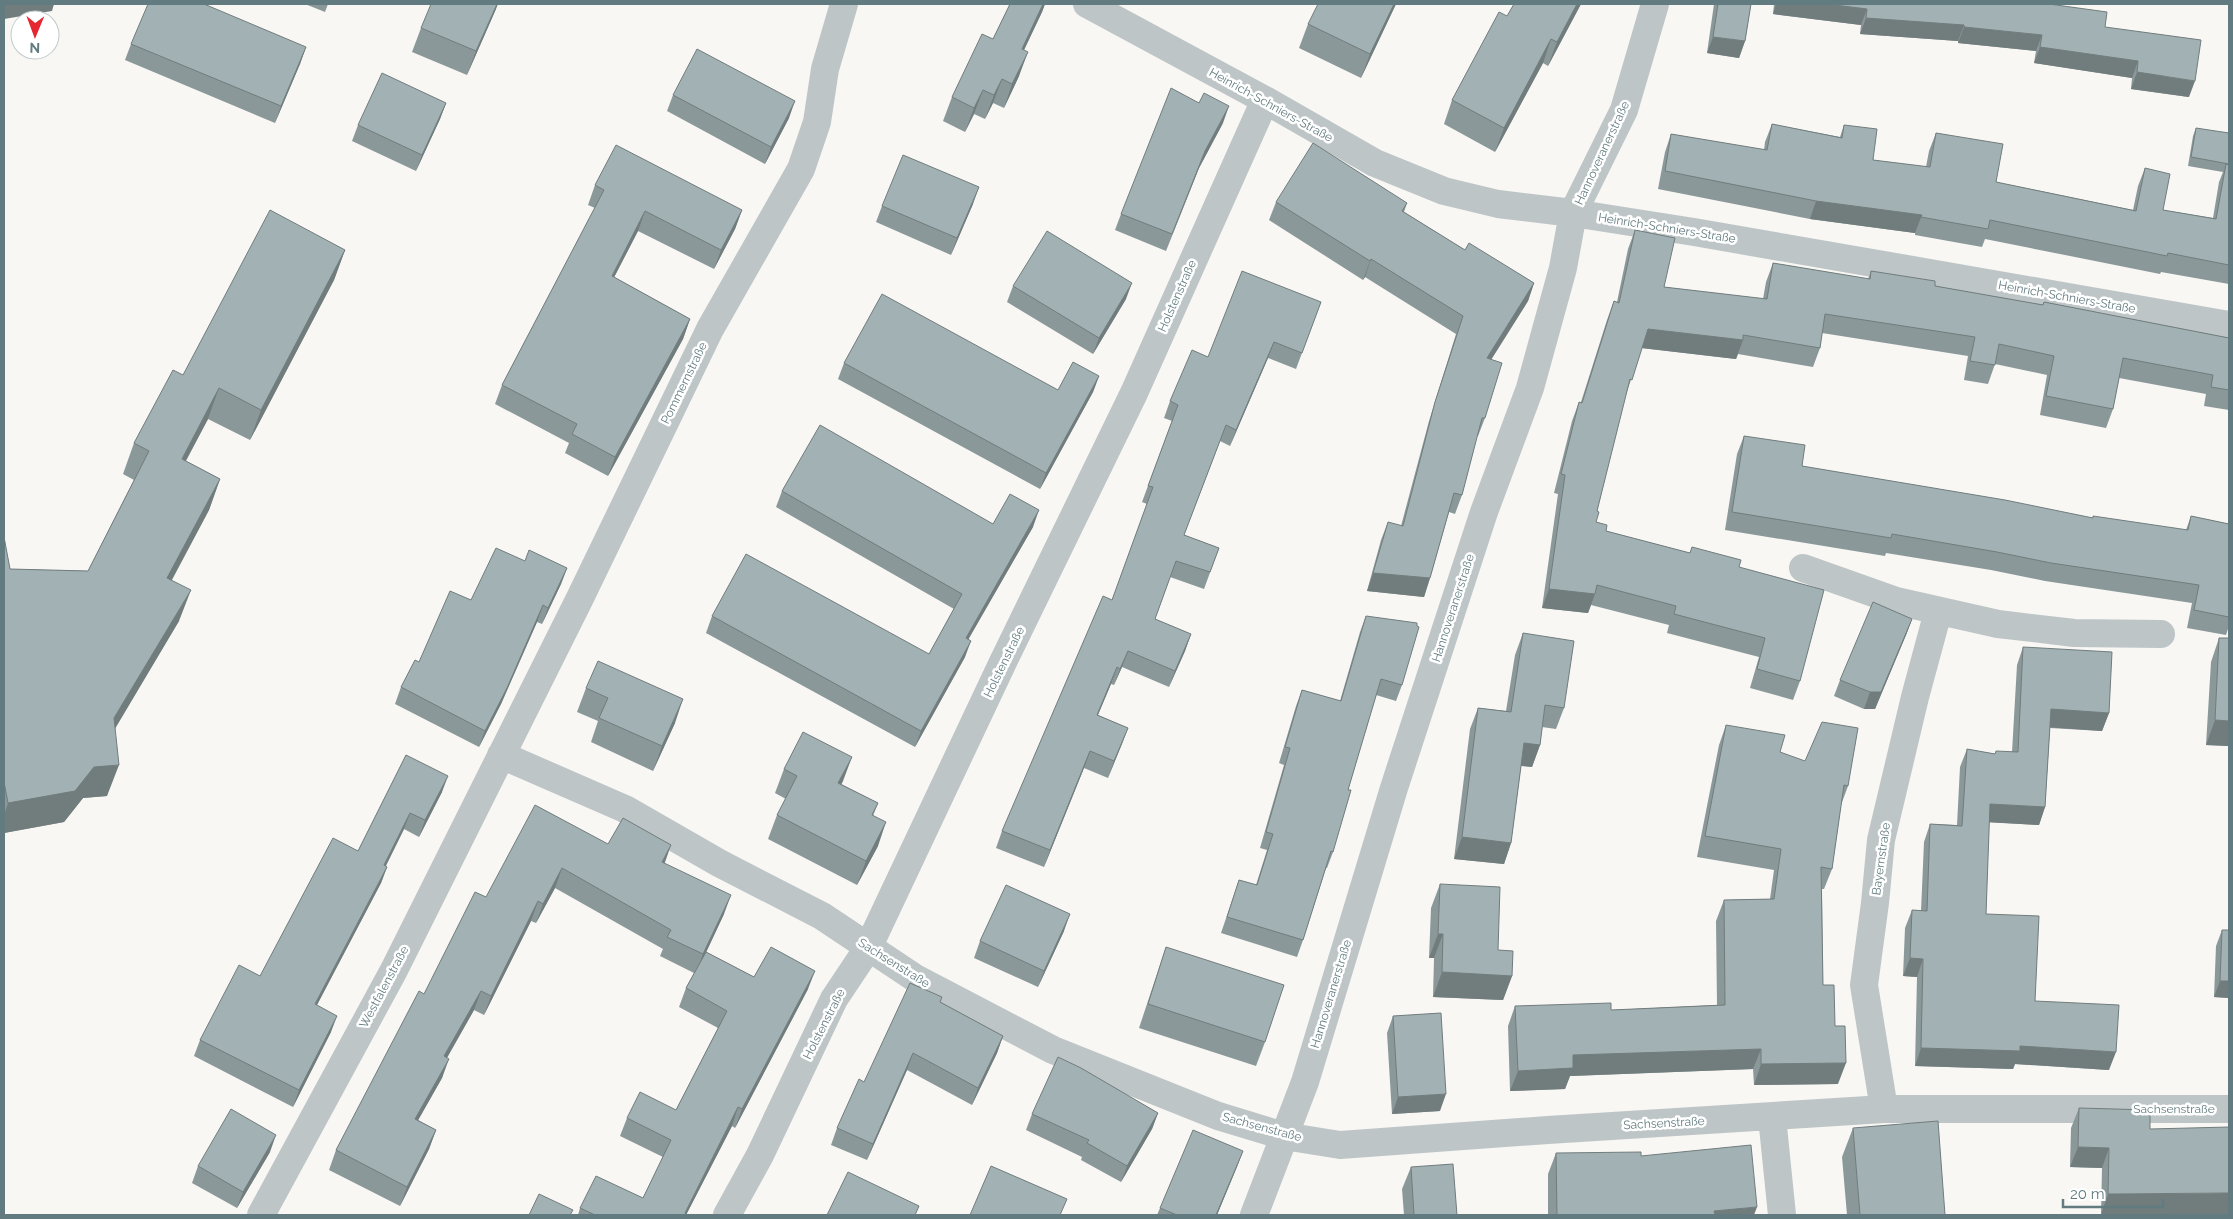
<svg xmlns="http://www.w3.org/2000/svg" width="2233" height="1219" font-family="Raleway,sans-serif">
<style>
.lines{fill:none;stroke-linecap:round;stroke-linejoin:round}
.street{stroke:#bec5c7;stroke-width:28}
.wall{fill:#8b989a}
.shaded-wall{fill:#717c7d}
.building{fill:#a2b1b3;stroke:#717c7d}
.labels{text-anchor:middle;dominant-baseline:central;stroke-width:5;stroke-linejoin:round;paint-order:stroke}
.street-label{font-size:12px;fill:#627b80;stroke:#fff}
</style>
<rect width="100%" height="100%" fill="#f8f7f4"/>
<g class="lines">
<path class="street" d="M1087 4 1265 100 1375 163 1444 191 1498 204 1573 213 1694 232 2229 325
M1803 568 1896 601 1998 624 2074 633 2161 634
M501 755 625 809 719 863 822 916 915 978 1053 1050 1218 1116 1284 1136 1340 1145 1548 1130 1884 1109H2229
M1884 1109 1864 985 1875 903 1881 840 1915 697 1938 612
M1772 1117 1782 1215
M261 1215 394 970 580 598 710 329 801 169 817 122 825 69 844 4
M727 1215 760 1155 834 999 868 948 1003 662 1134 393 1265 100
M1254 1215 1305 1082 1394 788 1484 512 1530 388 1563 268 1573 213 1624 110 1655 4"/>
</g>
<path class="wall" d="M305 4H328L325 12Z
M1010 4H1045L1042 12 1024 50 1019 76 1004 108 993 103 985 119 974 114 965 132 943 121 952 97 993 39Z
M1396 4 1361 78 1299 48 1308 24Z
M1581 4 1548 66 1543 63 1495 152 1444 124 1452 100 1507 16Z
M1714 4H1751L1745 41 1739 58 1707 53Z
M1774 4H2049L2105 27 2189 97 2131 89 2132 78 2034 63 2036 51 1958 43V41L1860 34 1861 25 1773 14Z
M496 9 467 75 412 52 421 28Z
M131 44 306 47 300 64 275 123 125 60Z
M673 95 789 118 765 164 667 111Z
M446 103 440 119 416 171 352 141 358 125Z
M1223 123 1199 168 1166 251 1115 230 1121 214Z
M1772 124 1840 137 1844 125 1873 160 1926 167 1929 151 1936 133 1996 182 2133 210 2138 186 2145 168 2163 210 2213 218 2219 182 2223 172 2188 166 2193 136 2196 128 2229 165V284L2161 272 2160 274 1985 239 1982 247 1915 235V233L1810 219 1658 189 1665 152 1671 134 1764 150 1765 142Z
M595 185 742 210 735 229 714 269 638 231 614 277 690 319 683 339 608 476 565 453 569 443 495 404 502 385 595 208 588 205Z
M1276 202 1407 203 1404 212 1465 250 1534 283 1528 301 1491 360 1485 418 1478 436H1477L1462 495 1455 514 1449 512 1430 578 1424 597 1367 591 1381 540 1388 522 1401 526 1429 421 1456 334 1365 277 1363 280 1269 220Z
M973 204 951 255 876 222 882 206Z
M1635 230 1664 287 1763 299 1766 282 1773 263 1868 279 1871 271 1935 286 2043 305 2044 302 2229 338V410L2204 406 2206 394 2119 378 2113 409 2106 428 2040 415 2047 375 1995 364 1988 384 1964 380 1968 356 1822 333 1820 348 1813 367 1738 354 1736 359 1642 348 1625 397 1597 511 1596 522 1606 531 1690 553 1692 547 1739 567 1800 681 1793 700 1750 688 1759 657 1667 633 1669 625 1591 605 1588 613 1542 608 1558 494 1554 493 1572 421 1579 402H1581L1607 320 1614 301 1617 302 1628 249Z
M345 250 334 280 250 440 208 419 186 461 220 479 209 510 172 580 179 621 115 728 107 796 83 798 64 822 4 833V537L10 569 88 571 134 480 123 474 134 443 183 375Z
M1013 286 1126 299 1093 354 1007 302Z
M1321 302 1296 369 1268 358 1230 446 1220 441 1184 535 1219 548 1204 589 1170 577 1155 619 1191 634 1185 651 1169 687 1122 667 1114 685 1111 684 1098 715 1128 728 1108 778 1084 768 1044 867 996 848 1002 831 1112 600 1147 504 1142 502 1172 421 1164 418 1170 401 1208 357Z
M844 363 1058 390 1099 376 1093 392 1040 489 838 379Z
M1744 436 1802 466 2092 518 2186 530 2191 516 2229 524V626L2226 635 2187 628 2192 603 2045 581 1991 570 1886 553 1885 556 1725 530 1737 454Z
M782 491 993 524 1033 527 968 639 965 657 915 747 706 633 712 616 929 654 954 609 776 507Z
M525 561 567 568 561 584 542 624 537 622 501 704 479 747 395 704 401 687 471 600Z
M1366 616 1402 685 1396 701 1376 695 1348 790 1333 852 1327 868H1326L1303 940 1297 957 1221 933 1239 880 1256 885 1267 850 1260 848 1284 765 1279 763 1296 706 1302 690 1340 701 1360 632Z
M1912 619 1906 635 1875 709H1864L1834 696 1840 680Z
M1523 633 1564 708 1556 729 1542 727 1540 745 1532 767 1521 766 1511 843 1504 864 1454 859 1470 729 1478 708 1506 711 1515 655Z
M2219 638 2229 746 2206 745 2211 662Z
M2023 647 2109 713 2102 731 2050 728 2045 807 2039 825 1989 822 1986 914 2035 1001 2109 1070 2015 1064 2013 1069 1915 1066 1917 977 1903 976 1905 928 1912 910 1921 911 1924 842 1930 824 1957 825 1960 767 1967 749 1995 754 2012 752 2017 665Z
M586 688 675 723 653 771 591 742 598 721 577 712Z
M1726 725 1848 786 1841 805 1832 869 1824 889H1822L1823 985 1835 1026 1838 1084 1754 1085 1753 1069 1570 1076 1565 1089 1510 1091 1508 1026 1515 1006 1611 1010 1717 1005 1716 921 1724 900 1770 899 1774 870 1697 857 1719 745Z
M406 755 442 792 419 837 404 829 386 866 387 867 381 883 317 1005 331 1032 293 1107 194 1056 200 1040 260 976 358 851Z
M784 769 843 781 841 784 878 803 873 816 878 846 857 885 768 839 777 815 786 799 775 793Z
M608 844 665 864 724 914 706 952 754 977 808 989 735 1128 732 1126 686 1215H578L580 1208 643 1198 663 1157 620 1136 627 1118 676 1110 718 1028 679 1007 686 988 694 973 660 956 663 949 555 888 536 923 531 921 484 1015 474 1010 447 1058 442 1078 418 1120 436 1130 429 1149 400 1206 329 1170 336 1150 424 994 486 897Z
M1440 884 1512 976 1503 1000 1433 997 1434 958H1429L1431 908Z
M2222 930 2229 998 2214 997 2216 946Z
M1064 931 1038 987 974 958 980 941Z
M1166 947 1265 1042 1256 1066 1139 1028Z
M940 1002 1003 1036 997 1053 972 1105 907 1070 867 1160 831 1145 837 1128 864 1082Z
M1393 1016 1440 1111 1392 1114 1387 1033Z
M2079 1108 2150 1129 2101 1214 2102 1168 2070 1167 2071 1128Z
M1158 1113 1152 1129 1121 1182 1081 1160 1082 1157 1026 1130 1032 1114Z
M1853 1128 1945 1215H1847L1842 1157Z
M1243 1151 1217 1215H1157L1160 1208Z
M270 1152 237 1208 192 1183 198 1166Z
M1556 1153 1641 1156 1754 1215H1548V1174Z
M1411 1167 1457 1215H1404L1402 1189Z"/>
<path class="shaded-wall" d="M4 4H54L52 11 4 19Z
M497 4H498L496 9 467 75 476 51Z
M1043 4H1045L1042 12 1013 73 1022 49Z
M1394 4H1396L1361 78 1370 54Z
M1577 4H1581L1548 66 1557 42Z
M1776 4H1827L1867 9 1861 25 1773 14Z
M1866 18 1964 25 1958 41 1860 34Z
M1964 27 2042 35 2036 51 1958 43Z
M1713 37 1745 41 1739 58 1707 53Z
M1551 39 1543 63 1495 152 1504 128Z
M306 47 300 64 275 123 281 106Z
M2040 47 2138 61 2132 78 2034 63Z
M1028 52 1019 76 1004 108 1012 84Z
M2137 72 2195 81 2189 97 2131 89Z
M1002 79 993 103 985 119 994 95Z
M983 90 974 114 965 132 974 108Z
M795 101 789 118 765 164 771 147Z
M446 103 440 119 416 171 422 155Z
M1229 106 1223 123 1199 168 1166 251 1205 151Z
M979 187 973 204 951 255 957 238Z
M1816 201 1922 215 1915 233 1810 219Z
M742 210 735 229 714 269 721 250Z
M645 211 638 231 605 295 612 276Z
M345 250 334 280 250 440 261 410Z
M1371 259 1365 277 1363 280 1370 261Z
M1132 283 1126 299 1093 354 1099 338Z
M1534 283 1528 301 1480 377 1487 358Z
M690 319 683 339 608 476 615 457Z
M1648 329 1743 340 1736 359 1641 348Z
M1274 342 1268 358 1230 446 1236 430Z
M1099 376 1093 392 1040 489 1046 473Z
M219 388 208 419 170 490 182 459Z
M220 479 209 510 156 609 167 578Z
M1039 510 1033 527 960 654 966 638Z
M567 568 561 584 542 624 548 608Z
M1373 573 1430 578 1424 597 1367 591Z
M1549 589 1595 594 1588 613 1542 608Z
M191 590 179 621 103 749 114 718Z
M543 605 537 622 501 704 479 747 485 731Z
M1912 619 1906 635 1875 709H1864L1870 692Z
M1191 634 1185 651 1169 687 1175 671Z
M971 641 965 657 915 747 921 731Z
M1128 651 1122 667 1114 685 1120 669Z
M1117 667 1111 684 1091 731 1097 715Z
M683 699 675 723 653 771 662 746Z
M2051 709 2109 713 2102 731 2045 727Z
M2215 720 2229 721V746L2206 745Z
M1128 728 1122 744 1108 778 1114 761Z
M1524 743 1540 745 1532 767 1516 765Z
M1090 751 1084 768 1044 867 1050 850Z
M852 757 843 781 830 807 838 783Z
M119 765 107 796 83 798 64 822 4 833V815L8 803 94 767Z
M448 776 442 792 419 837 425 820Z
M1990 804 2045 807 2039 825 1983 822Z
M410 813 404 829 378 881 384 865Z
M886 822 878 846 857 885 866 861Z
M1462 837 1511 843 1504 864 1454 859Z
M671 845 664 865 662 862Z
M387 867 381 883 309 1020 315 1004Z
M562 868 555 888 536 923 543 904Z
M731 895 724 914 696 974 703 954Z
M538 901 531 921 484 1015 491 996Z
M1070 914 1064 931 1038 987 1044 971Z
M1438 934H1443L1434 958H1429Z
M1910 958 1923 959 1917 977 1903 976Z
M815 971 808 989 735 1128 742 1109Z
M1442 972 1512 976 1503 1000 1433 997Z
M2220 981H2229V998L2214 997Z
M481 991 474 1010 437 1075 444 1056Z
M337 1016 331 1032 293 1107 299 1090Z
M1003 1036 997 1053 972 1105 978 1088Z
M2020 1046 2116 1052 2109 1070 2015 1064 2013 1069 1915 1066 1921 1048Z
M1761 1049 1753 1069 1570 1076 1565 1089 1510 1091 1518 1071 1573 1055Z
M913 1053 907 1070 867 1160 873 1144Z
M449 1059 442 1078 408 1138 415 1119Z
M1846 1063 1838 1084 1754 1085 1761 1064Z
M1446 1094 1440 1111 1392 1114 1398 1097Z
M738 1107 732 1126 686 1215H684Z
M1158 1113 1152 1129 1121 1182 1127 1166Z
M436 1130 429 1149 400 1206 407 1187Z
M276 1135 270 1152 237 1208 243 1192Z
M2078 1147 2109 1148 2102 1168 2070 1167Z
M1243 1151 1237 1167 1217 1215H1216Z
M2229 1193V1214H2101L2108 1194Z
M1757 1207 1754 1215H1713L1714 1211Z"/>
<path class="building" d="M148 4H204L306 47 281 106 131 44Z
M431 4H497L476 51 421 28Z
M1010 4H1043L1022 49 1028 52 1012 84 1002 79 994 95 983 90 974 108 952 97 982 34 993 39Z
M1318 4H1394L1370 54 1308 24Z
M1514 4H1577L1557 42 1551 39 1504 128 1452 100 1499 12 1507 16Z
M1718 4H1751L1745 41 1713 37Z
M1827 4H2049L2107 12 2105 27 2201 40 2195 81 2137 72 2138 61 2040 47 2042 35 1964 27V25L1866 18 1867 9Z
M697 49 795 101 771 147 673 95Z
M382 73 446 103 422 155 358 125Z
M1171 88 1199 103 1204 93 1229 106 1205 151 1172 234 1121 214Z
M1772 124 1842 138 1844 125 1877 129 1873 160 1930 167 1936 133 2003 144 1996 182 2136 211 2145 168 2170 174 2163 210 2216 219 2226 164 2229 165V265L2168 253 2167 256 1990 220 1988 229 1921 217 1922 215 1816 201 1665 171 1671 134 1767 150Z
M2196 128 2229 133V164L2191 157Z
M1313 143 1407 203 1402 211 1465 250 1469 243 1534 283 1487 358 1502 363 1485 418H1482L1462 495 1454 493 1430 578 1373 573 1388 522 1403 526 1435 402 1463 316 1371 259 1370 261 1276 202Z
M616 145 742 210 721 250 645 211 612 276 690 319 615 457 572 434 577 424 502 385 604 190 595 185Z
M903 155 979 187 957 238 882 206Z
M270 210 345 250 261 410 219 388 182 459 220 479 167 578 191 590 114 718 119 765 94 767 75 791 8 803 4 782V537L10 569 88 571 149 451 134 443 173 370 183 375Z
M1635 230 1675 238 1664 287 1767 299 1773 263 1870 279 1871 271 1935 281V286L2043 305 2044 302 2229 338V390L2211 387 2213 375 2123 358 2113 409 2046 396 2054 356 1999 344 1995 365 1970 361 1975 337 1825 314 1820 348 1743 335V340L1648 329 1632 380 1630 379 1597 511 1599 512 1596 522 1607 525 1606 531 1690 553 1692 547 1741 560 1739 567 1824 590 1800 681 1757 669 1765 638 1674 614 1676 606 1597 585 1595 594 1549 589 1565 475 1561 474 1579 402 1582 403 1614 301 1619 303Z
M1047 231 1132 283 1099 338 1013 286Z
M1242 271 1321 302 1302 353 1274 342 1236 430 1226 425 1184 535 1219 548 1210 572 1176 561 1155 619 1191 634 1175 671 1128 651 1120 669 1117 667 1097 715 1128 728 1114 761 1090 751 1050 850 1002 831 1103 596 1112 600 1153 487 1148 486 1178 405 1170 401 1192 350 1208 357Z
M882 294 1058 390 1073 362 1099 376 1046 473 844 363Z
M820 425 993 524 1010 494 1039 510 966 638 971 641 921 731 712 616 746 554 929 654 962 594 782 491Z
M1744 436 1805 445 1802 466 2005 500 2093 518V516L2188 530 2191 516 2229 524V617L2194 610 2199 585 2051 563 1997 552 1892 534 1891 538 1732 512Z
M496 548 525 561 529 550 567 568 548 608 543 605 507 688 485 731 401 687 415 660 419 662 450 591 471 600Z
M1873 602 1912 619 1881 692H1870L1840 680Z
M1366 616 1417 623V626L1419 627 1402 685 1381 679 1348 790H1351L1333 852 1331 851 1303 940 1227 917 1239 880 1257 885 1273 834 1266 832 1290 748 1285 747 1302 690 1341 701Z
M1523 633 1574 641 1564 708 1545 705 1540 745 1524 743 1511 843 1462 837 1478 708 1511 712Z
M2219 638H2229V721L2215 720Z
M2023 647 2112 652 2109 713 2051 709 2045 807 1990 804 1986 914 2039 916 2035 1001 2119 1005 2116 1052 2020 1046V1051L1921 1048 1923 959 1910 958 1912 910 1927 911 1930 824 1962 826 1967 749 1995 754 1996 751 2018 752Z
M598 661 683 699 662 746 599 718 608 698 586 688Z
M1822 722 1858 728 1848 786 1844 785 1832 869 1821 867 1823 985H1834L1835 1026H1845L1846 1063 1761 1064V1049L1573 1055V1068L1518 1071 1515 1006 1611 1003V1010L1725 1005 1724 900 1774 899 1781 849 1705 836 1726 725 1785 735 1780 752 1805 761Z
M803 732 852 757 838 783 878 803 872 815 886 822 866 861 777 815 797 776 784 769Z
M406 755 448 776 425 820 410 813 384 865 387 867 315 1004 337 1016 299 1090 200 1040 239 965 260 976 333 838 358 851Z
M535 805 608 844 623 818 671 845 662 862 731 895 703 954 667 937 671 930 562 868 543 904 538 901 491 996 481 991 444 1056 449 1059 415 1119 436 1130 407 1187 336 1150 419 991 424 994 475 892 486 897Z
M1440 884 1500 887 1498 950 1513 951 1512 976 1442 972 1443 934H1438Z
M1006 885 1070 914 1044 971 980 941Z
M2222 930H2229V981H2220Z
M771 947 815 971 742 1109 738 1107 685 1213 686 1214V1215H595L580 1208 596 1176 643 1198 671 1140 627 1118 640 1092 676 1110 727 1011 686 988 706 952 754 977Z
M1166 947 1284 985 1265 1042 1148 1004Z
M910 983 942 997 940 1002 1003 1036 978 1088 913 1053 873 1144 837 1128 859 1079 864 1082Z
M1441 1013 1446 1094 1398 1097 1393 1016Z
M1058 1057 1081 1068 1158 1113 1127 1166 1087 1143 1089 1140 1032 1114Z
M2079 1108 2150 1110V1129L2229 1127V1193L2108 1194 2109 1148 2078 1147Z
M231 1109 276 1135 243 1192 198 1166Z
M1938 1121 1945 1215H1860L1853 1128Z
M1193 1130 1243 1151 1216 1215H1177L1160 1208Z
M1751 1145 1757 1207 1714 1211 1715 1215H1557L1556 1153 1641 1152V1156Z
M1453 1164 1457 1215H1414L1411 1167Z
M991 1166 1067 1199 1060 1215H970Z
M848 1172 919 1206 915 1215H827Z
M539 1194 573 1210 570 1215H529Z"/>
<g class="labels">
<g class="street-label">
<text transform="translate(1271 105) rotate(29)">Heinrich-Schniers-Straße</text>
<text transform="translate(1602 153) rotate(-65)">Hannoveranerstraße</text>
<text transform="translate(1667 228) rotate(9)">Heinrich-Schniers-Straße</text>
<text transform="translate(1177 296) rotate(-66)">Holstenstraße</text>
<text transform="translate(2067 297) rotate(10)">Heinrich-Schniers-Straße</text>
<text transform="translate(684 383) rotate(-64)">Pommernstraße</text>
<text transform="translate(1453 608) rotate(-72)">Hannoveranerstraße</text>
<text transform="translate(1004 662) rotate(-64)">Holstenstraße</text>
<text transform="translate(1881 859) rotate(-82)">Bayernstraße</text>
<text transform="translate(894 963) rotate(32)">Sachsenstraße</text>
<text transform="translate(384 987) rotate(-62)">Westfalenstraße</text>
<text transform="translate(1331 994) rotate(-73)">Hannoveranerstraße</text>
<text transform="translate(824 1024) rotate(-63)">Holstenstraße</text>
<text x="2174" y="1109">Sachsenstraße</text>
<text transform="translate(1664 1123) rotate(-3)">Sachsenstraße</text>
<text transform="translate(1262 1127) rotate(15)">Sachsenstraße</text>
</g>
</g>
<rect width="2233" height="1219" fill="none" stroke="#627b80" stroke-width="10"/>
<g transform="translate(35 35) rotate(181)"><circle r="24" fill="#ffffff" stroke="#c0cacc"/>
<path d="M0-4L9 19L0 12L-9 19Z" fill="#e52731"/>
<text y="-8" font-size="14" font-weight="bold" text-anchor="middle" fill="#627b80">N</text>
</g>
<path d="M2063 1199v8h100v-8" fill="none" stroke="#627b80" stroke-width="2.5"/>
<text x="2070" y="1199" font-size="15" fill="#627b80" stroke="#ffffff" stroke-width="4" paint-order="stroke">20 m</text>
</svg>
